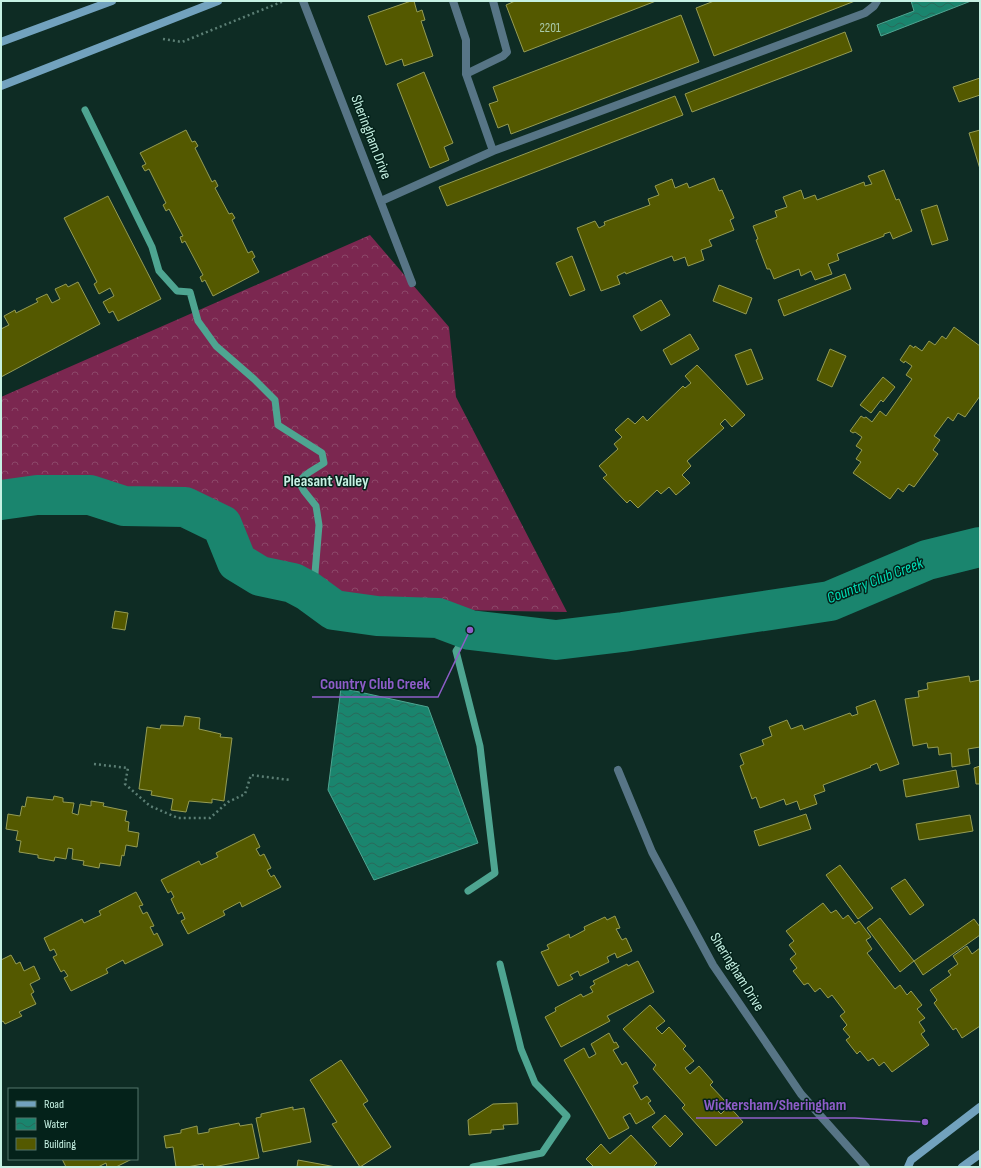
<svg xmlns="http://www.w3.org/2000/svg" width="981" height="1168" font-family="'Sofia Sans Condensed',sans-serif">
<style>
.forest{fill:url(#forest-crowns)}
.water{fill:url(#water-waves);stroke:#4ea591}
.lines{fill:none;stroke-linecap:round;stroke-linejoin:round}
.stream{stroke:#4ea591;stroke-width:7}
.river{stroke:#1a856e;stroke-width:40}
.building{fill:#545900;stroke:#959c54}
.path{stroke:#5c7f75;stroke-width:2.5;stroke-dasharray:2 3;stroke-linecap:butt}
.lane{stroke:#577586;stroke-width:8}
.street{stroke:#577586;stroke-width:8}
.secondary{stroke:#72a2be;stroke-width:8}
.labels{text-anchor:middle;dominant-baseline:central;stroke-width:3;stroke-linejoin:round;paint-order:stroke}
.number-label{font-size:13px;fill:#aacbaa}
.street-label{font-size:15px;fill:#c6f1e3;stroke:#04221a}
.neighbourhood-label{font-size:16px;font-weight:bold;fill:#c6f1e3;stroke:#04221a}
.water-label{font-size:16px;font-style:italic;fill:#00deb6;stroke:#04221a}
.leader{fill:none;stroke:#8e5dc8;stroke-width:1.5}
.callout-dot{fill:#8e5dc8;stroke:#04221a;stroke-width:1.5}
.callout-label{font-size:16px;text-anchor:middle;font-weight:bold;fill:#8e5dc8;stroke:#04221a;stroke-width:3;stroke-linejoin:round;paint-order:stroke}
</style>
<defs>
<pattern id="forest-crowns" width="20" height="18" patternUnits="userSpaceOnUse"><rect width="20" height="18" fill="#7b2750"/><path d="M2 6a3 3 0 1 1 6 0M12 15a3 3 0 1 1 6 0" fill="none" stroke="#8c4769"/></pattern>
<pattern id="water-waves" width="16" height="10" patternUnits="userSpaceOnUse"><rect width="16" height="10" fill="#1a856e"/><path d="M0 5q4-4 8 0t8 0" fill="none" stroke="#296a5b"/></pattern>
</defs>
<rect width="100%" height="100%" fill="#0e2c24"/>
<path class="forest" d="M370 235 449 327 456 397 567 612 348 608 323 589 243 557 226 519 203 507 160 498 115 496 57 488 1 494V397Z"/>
<path class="water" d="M911 1H971L881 36 877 25 914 11Z
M341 688 428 707 478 843 374 880 328 790Z"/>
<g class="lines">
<path class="stream" d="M85 110 152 247 159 271 177 291 190 292 198 321 216 346 254 379 275 400 278 425 322 453 324 463C314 470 306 472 299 482L304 491 316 506 319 525 315 573 308 591
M468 891 495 873 480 746 456 651 470 630
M473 1167 542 1153 567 1116 535 1083 521 1049 500 964"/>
<path class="river" d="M1 500 37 495H90L124 506 185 507 222 525 237 562 260 576 293 583 308 591 334 610 377 616 438 618 470 630 556 640 623 632 830 601 927 560 980 547"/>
</g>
<path class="building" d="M411 1H414L417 12 422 10 425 20 421 21 433 56 404 66 402 59 386 65 368 16Z
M515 1H656L524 52 506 5Z
M714 1H855L714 56 696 8Z
M681 15 699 62 511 134 508 124 498 128 489 104 498 101 493 87Z
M845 32 852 51 692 112 685 94Z
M424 72 453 143 444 147 449 160 430 168 397 84Z
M980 78V95L959 102 953 87Z
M675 96 683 115 447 206 439 187Z
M186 130 192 142 195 141 198 146 195 148 212 182 215 180 218 186 215 188 229 214 232 213 235 218 232 220 248 253 252 251 255 257 252 259 259 272 213 296 205 280 202 282 200 277 203 275 185 241 182 243 180 237 183 236 169 209 166 211 163 205 166 203 149 169 145 171 142 166 146 164 140 153Z
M980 130V169L969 133Z
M884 170 896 200 899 199 912 231 893 239 890 232 884 234V236L837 254 839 260 828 264 832 274 815 280 811 271 801 276 799 269 774 279 770 269H767L756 240 758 239 753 226 777 217 775 211 787 207 783 197 801 190 804 199 815 195 817 200 864 182 865 186 872 184 868 176Z
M714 178 719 191 722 190 734 218 730 220 734 230 709 240 712 246 701 250 704 260 688 266 685 257 674 261 672 256 626 274 625 272 617 276 620 284 601 291 577 228 595 221 599 228 605 225 604 222 650 205 648 199 659 195 655 186 672 179 675 188 687 183 689 188Z
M108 196 161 299 118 321 113 311 109 313 103 302 114 296 110 288 99 294 94 284 97 282 64 218Z
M937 205 948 240 932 245 921 210Z
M572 256 585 290 570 296 556 263Z
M845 274 851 289 784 316 778 300Z
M78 282 100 324 1 377V329L9 325 4 316 15 310 16 313 38 302 36 299 47 294 52 303 60 299 55 289 66 284 68 287Z
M719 285 752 298 746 314 713 301Z
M661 300 670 315 641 331 633 316Z
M954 327 980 346V396L965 417 958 413 953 421 948 417 934 436 940 440 933 450 938 454 914 487 909 484 903 492 898 488 890 499 853 473 861 462 856 459 862 450 856 446 862 437 855 432 853 433 850 431 861 416 864 418 866 417 872 422 880 411 886 416 912 379 906 375 912 366 905 361 904 363 900 360 910 345 914 348 915 346 922 351 929 341 935 345 942 336 946 339Z
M690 334 699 349 671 365 663 350Z
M751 349 763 379 747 385 735 355Z
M830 349 846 356 832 387 817 380Z
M697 365 745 415 732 427 725 419 720 424 724 428 687 461 691 466 682 475 690 483 676 495 669 487 661 494 657 490 638 508 630 500 627 503 603 478 607 475 599 466 618 449 614 444 622 437 615 430 628 418 635 424 643 416 647 421 683 386 685 388 691 383 685 376Z
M883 377 895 387 883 402 881 400 871 413 860 405Z
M115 611 128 613 125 630 112 628Z
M969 676 970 682 980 680V747L968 749 970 764 952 767 951 753 939 755 938 747 928 748 927 743 913 746 905 699 919 697 918 691 928 689 927 683Z
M875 700 899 764 880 771 877 763 870 766 871 767 823 785 825 791 814 795 817 804 800 810 797 801 786 805 784 799 760 808 756 797 752 799 740 766 744 764 740 754 764 745 762 740 772 736 769 727 787 720 791 729 802 725 804 730 850 713 852 716 858 714 856 707Z
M185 716 200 718 199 729 221 734 220 737 232 738 224 801 212 799V803L189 801 186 812 171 810 173 799 151 795 152 791 139 789 147 727 160 729 161 725 183 726Z
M980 766V784H976L974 768Z
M956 770 959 787 906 797 903 780Z
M54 796 63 798V802L74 803 72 813 78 815 80 804 91 806V801L104 803 103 806 127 811 125 821 129 822 128 831 139 833 137 847 126 845 124 856 122 855 120 866 100 863 99 868 83 865 84 861 72 859 73 849 68 848 66 859 55 857 54 861 38 858V855L19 852 21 841 16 840 18 831 6 829 8 814 20 816 22 806 25 807 27 797 53 800Z
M806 814 811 829 759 846 754 831Z
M970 815 973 831 919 840 916 824Z
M254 834 260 847 256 849 260 856 264 854 271 868 267 870 271 877 274 875 281 887 242 907 240 902 223 911 225 915 188 934 181 921 185 919 182 912 178 914 171 899 174 897 171 891 168 893 161 880 199 861 201 865 218 857 216 853Z
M840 865 873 908 858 919 826 875Z
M905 879 924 905 910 915 891 888Z
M136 892 143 905 139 906 143 914 147 912 154 926 150 927 154 935 157 933 163 945 125 964 123 960 106 969 108 973 71 991 64 978 68 976 64 970 61 972 53 957 57 955 54 949 50 951 44 938 82 919 84 923 101 915 99 911Z
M823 903 831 913 836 910 843 919 848 915 855 924 859 921 871 937 866 940 872 949 867 953 895 989 900 985 907 995 911 991 922 1005 917 1009 925 1018 919 1022 925 1031 921 1034 929 1045 892 1072 884 1062 879 1066 873 1058 868 1061 860 1051 857 1054 846 1040 850 1037 843 1029 847 1025 840 1016 845 1012 832 995 828 998 820 988 815 992 808 983 804 985 793 971 797 968 790 959 796 954 789 945 794 941 786 931Z
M615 916 620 928 616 929 622 940 626 938 632 951 617 958 615 953 607 957 609 962 580 976 578 971 570 975 573 979 558 986 541 952 549 949 547 945 569 934 570 938 585 930 584 927 605 917 607 920Z
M880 918 914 961 900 972 867 928Z
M974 919 980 927V935L923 975 914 961Z
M967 946 972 954 980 948V1026L962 1038 956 1028 953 1030 934 1003 937 1000 930 990 951 975 948 971 958 964 953 956Z
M11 955 16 964 20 962 24 971 34 966 40 979 30 984 34 992 31 994 36 1004 19 1012 22 1016 5 1024 3 1021 1 1022V960Z
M638 961 654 992 607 1016 610 1021 561 1047 545 1017 556 1011 555 1008 581 994 583 997 593 992 590 987 595 984 593 981 627 964 628 966Z
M650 1005 665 1021 656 1028 662 1034 669 1027 686 1046 683 1049 694 1061 685 1068 690 1074 699 1066 713 1082 710 1085 725 1101 716 1109 721 1114 729 1106 743 1122 716 1146 682 1108 685 1105 653 1069 656 1065 623 1029Z
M609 1033 614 1043 616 1042 619 1047 613 1050 622 1065 626 1062 638 1083 633 1086 641 1100 647 1096 651 1101 648 1103 655 1113 636 1124 630 1113 623 1117 629 1128 609 1139 564 1060 584 1048 589 1058 596 1054 591 1044Z
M341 1060 368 1101 363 1104 391 1147 360 1167 332 1124 337 1122 310 1080Z
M517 1103 518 1124 503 1125 504 1129 491 1130V1133L469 1135 468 1120 493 1104Z
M293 1107V1110L304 1108 311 1142 263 1152 256 1118 261 1117V1114Z
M665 1115 683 1134 670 1147 652 1127Z
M239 1123 240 1126 252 1124 259 1158 213 1167H204L203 1164 187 1167H176L173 1147 166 1148 164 1136 181 1133V1130L197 1126 198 1134 209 1132V1129Z
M631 1135 657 1163 653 1167H594L586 1159 601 1144 610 1154Z
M62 1159H132L116 1167H107L106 1163 98 1167H66Z
M298 1160 336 1167H297Z"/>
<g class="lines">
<path class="path" d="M163 39 182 42 284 1
M94 764 128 768 125 784 150 806 178 818H210L228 802 245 794 251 775 290 780"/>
<path class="lane" d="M453 1 466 40V74
M493 1 507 52 503 56 466 74 493 151
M381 201 493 151 865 13 874 6 877 1"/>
<path class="street" d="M303 1 412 283
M618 770 652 852 713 965 801 1094 866 1167"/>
<path class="secondary" d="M1 42 112 1
M1 86 218 1
M908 1167 911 1160 980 1107
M962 1167 980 1154"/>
</g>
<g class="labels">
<g class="number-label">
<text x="550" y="28">2201</text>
</g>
<g class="street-label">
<text transform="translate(371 137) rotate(69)">Sheringham Drive</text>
<text transform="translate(737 972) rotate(58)">Sheringham Drive</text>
</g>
<g class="neighbourhood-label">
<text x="326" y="481">Pleasant Valley</text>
</g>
<g class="water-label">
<text transform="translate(875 581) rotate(-21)">Country Club Creek</text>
</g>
</g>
<path class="leader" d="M470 630L438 697H312M925 1122L855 1118H696"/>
<g class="callout-dot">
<circle cx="470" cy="630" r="4"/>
<circle cx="925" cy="1122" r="4"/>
</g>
<g class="callout-label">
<text x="375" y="689">Country Club Creek</text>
<text x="775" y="1110">Wickersham/Sheringham</text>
</g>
<rect width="981" height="1168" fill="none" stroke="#c6f1e3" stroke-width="4"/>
<rect x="8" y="1088" width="130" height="72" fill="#04221a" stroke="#52756a"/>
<rect x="16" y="1101" width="20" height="6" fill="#72a2be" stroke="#52756a"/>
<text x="44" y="1108" font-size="12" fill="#c6f1e3">Road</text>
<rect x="16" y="1118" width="20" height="12" fill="url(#water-waves)" stroke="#52756a"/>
<text x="44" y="1128" font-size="12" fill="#c6f1e3">Water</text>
<rect x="16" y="1138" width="20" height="12" fill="#545900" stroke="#52756a"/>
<text x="44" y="1148" font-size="12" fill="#c6f1e3">Building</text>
</svg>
